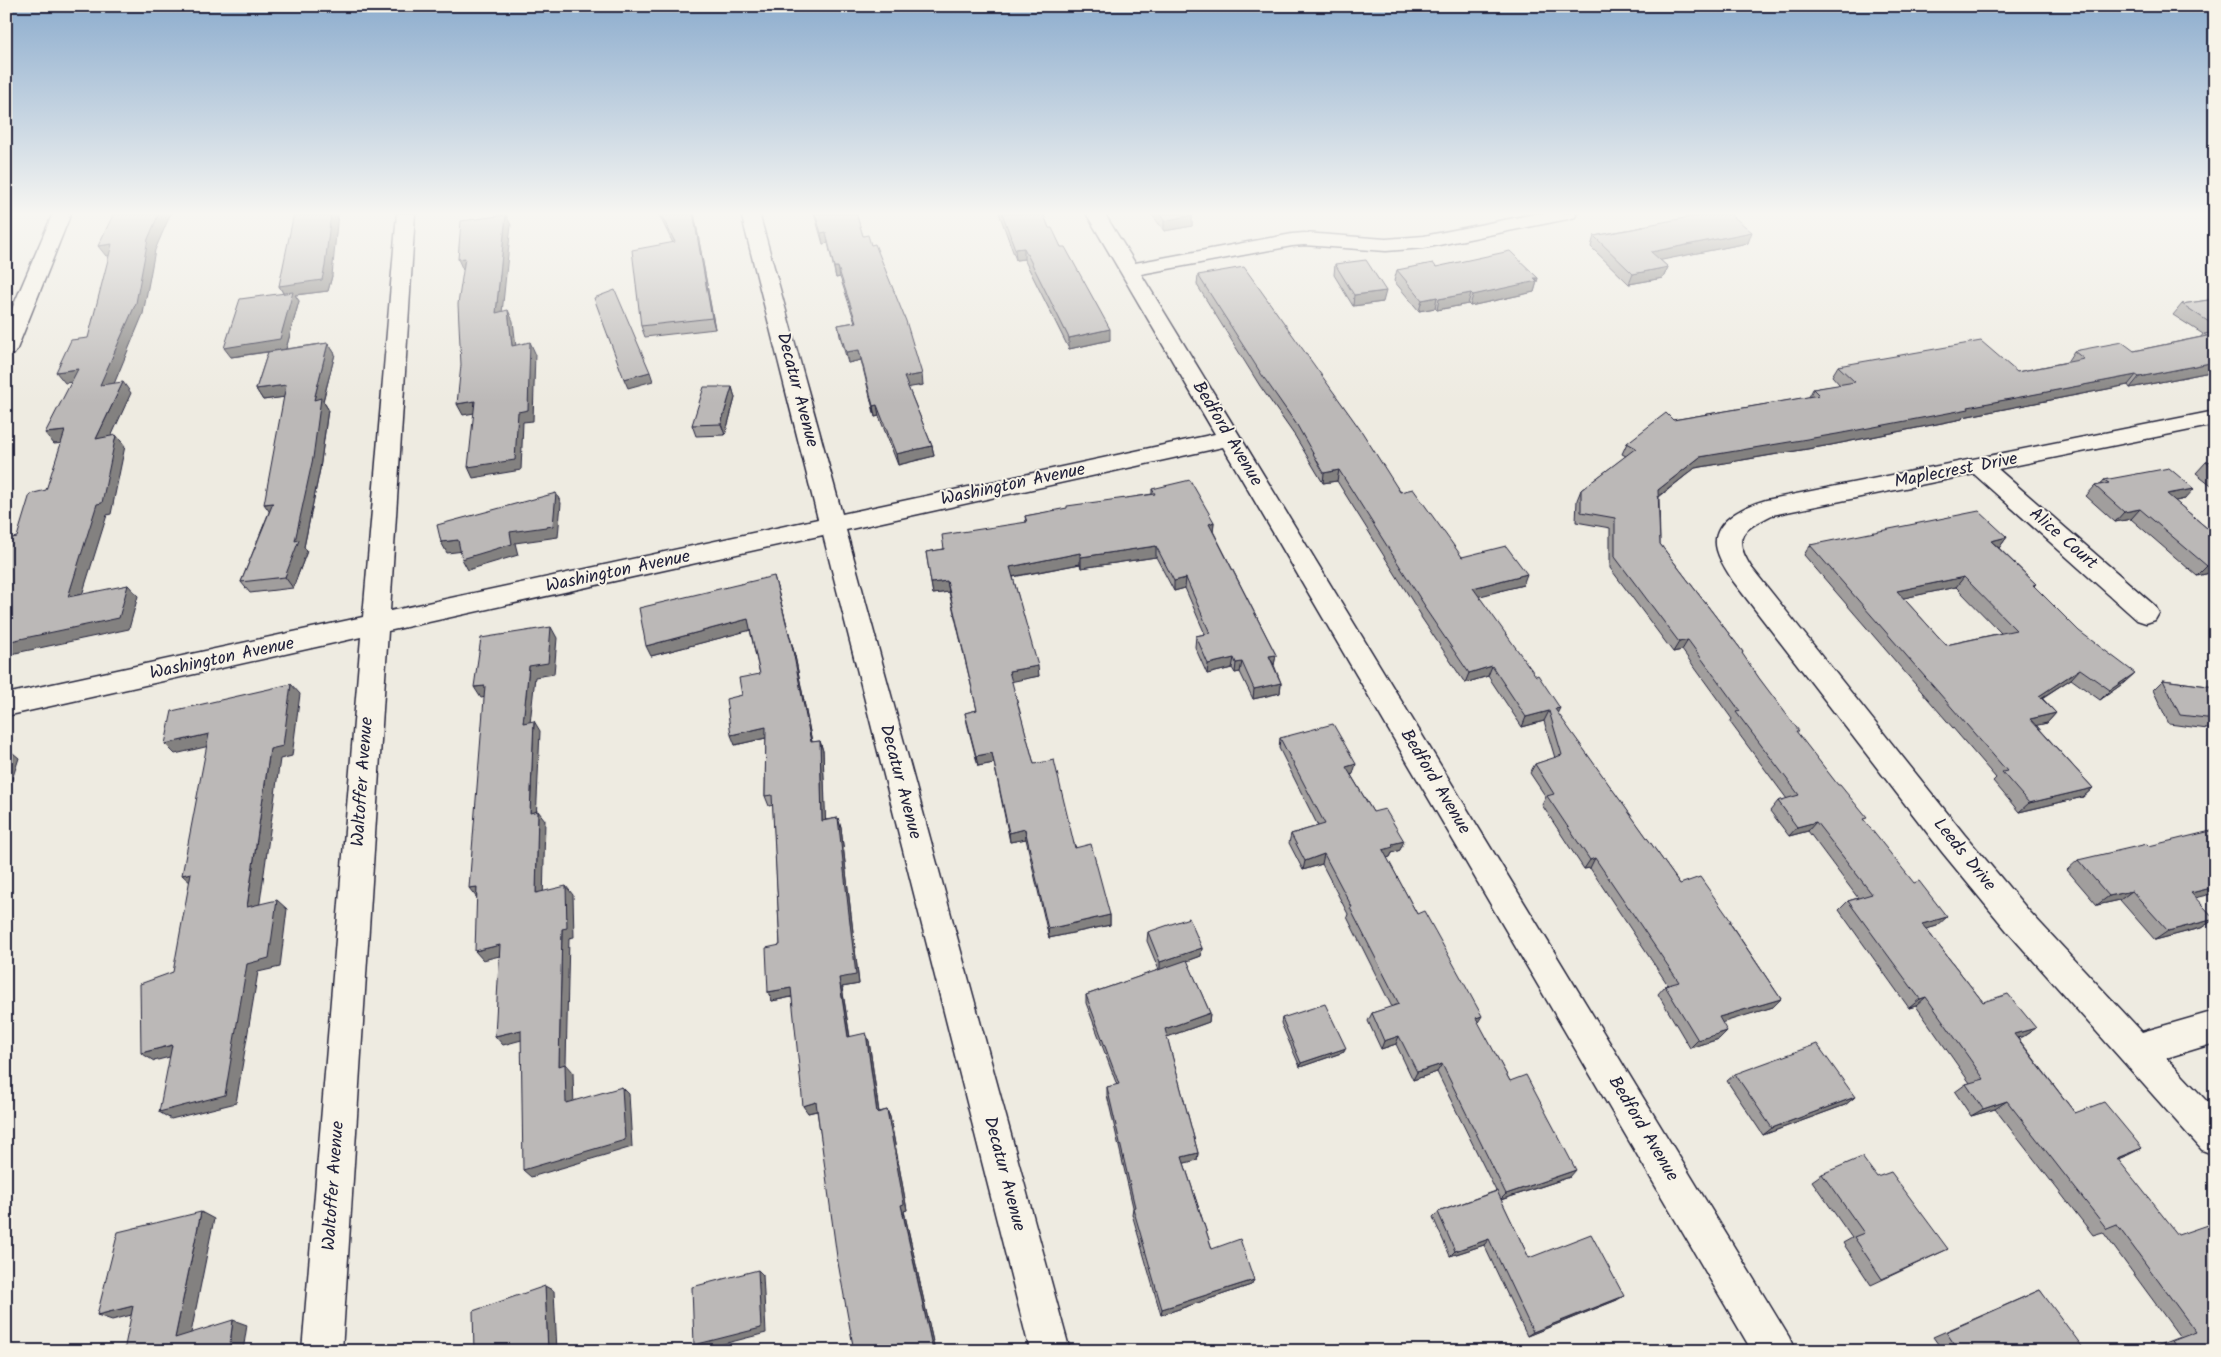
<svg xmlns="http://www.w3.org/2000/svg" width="2221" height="1357" font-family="Kalam,sans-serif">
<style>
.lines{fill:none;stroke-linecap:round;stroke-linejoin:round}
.street-casing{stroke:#22223b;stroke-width:3}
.street{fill:#f7f3e8;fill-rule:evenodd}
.wall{fill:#a19e9d;stroke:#22223b;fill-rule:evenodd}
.shaded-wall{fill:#838180;stroke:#22223b}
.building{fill:#bbb8b7;stroke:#22223b;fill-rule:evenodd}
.labels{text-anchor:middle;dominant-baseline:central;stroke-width:4;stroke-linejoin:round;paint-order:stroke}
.street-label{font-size:18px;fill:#22223b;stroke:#f7f3e8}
</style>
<rect width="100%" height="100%" fill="#eeebe1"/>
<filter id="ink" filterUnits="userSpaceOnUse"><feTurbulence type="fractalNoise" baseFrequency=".02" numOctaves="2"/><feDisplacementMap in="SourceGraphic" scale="10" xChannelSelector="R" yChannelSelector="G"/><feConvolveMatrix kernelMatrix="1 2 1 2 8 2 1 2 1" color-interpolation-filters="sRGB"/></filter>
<g filter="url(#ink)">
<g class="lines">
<g class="street-casing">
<path id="street" d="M53 213H71L17 349 14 354 6 355V323Z
M397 213H415L390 611 818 519 741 213H759L842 514 1215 434 1086 213H1104L1135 263 1292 234 1304 233 1386 239 1424 236 1539 213H1577L1575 217 1568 219 1424 248 1386 251 1304 245 1292 246 1141 274 1789 1337 1795 1351H1752L1223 447 846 530 1070 1351H1030L823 535 388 631 342 1351H302L361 637 6 716V694L363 617Z
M2215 411V425L1998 469 2155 606 2159 613 2155 620 2146 623 2137 620 1974 474 1772 515C1743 530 1731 535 1751 567L1964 834 2029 911 2142 1032 2215 1011V1043L2166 1058 2215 1110V1155L2202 1150 2007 931 1942 852 1733 581C1727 571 1720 561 1717 550 1709 522 1745 506 1766 500Z"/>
</g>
<use href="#street" class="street"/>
</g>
<path class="wall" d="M658 213H694L715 329 645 337 641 326 673 243Z
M814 213H856L863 236 871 245 923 385 908 387 932 446 934 456 898 465 879 416 875 417 861 360 848 363 840 336 838 325 855 322 840 277 836 278 828 243 823 244Z
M999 213H1043L1049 228 1061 247 1110 340 1069 349 1024 259 1016 260Z
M1151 213H1191L1192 215V226L1164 231Z
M1642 226 1748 243 1660 260 1668 267 1663 278 1629 284 1591 247 1594 236 1642 227Z
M1335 264 1383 302 1353 306 1334 275Z
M1436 267 1538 278 1534 292 1470 306 1468 304 1437 310 1435 308 1419 311 1394 281 1397 270Z
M1198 275 1462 557 1523 585 1478 596 1557 713 1680 884 1731 921 1730 923 1781 999 1773 1007 1721 1022 1719 1039 1690 1048 1658 994 1665 986 1668 985 1590 868 1584 869 1542 805 1546 797 1530 773 1535 764 1555 758 1544 721 1522 727 1488 676 1465 683 1421 617V615L1337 481 1323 483 1295 436 1260 386 1197 285Z
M332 276 328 291 295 295 299 301 286 349 328 343 335 354 323 401 328 409 320 469 304 547 307 551 293 588 250 593 241 582 269 512 284 397 263 400 256 389 268 352 231 357 283 293 279 286Z
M2215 299V371L2130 388 2128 385 1963 417 1962 419 1831 445 1695 468 1659 497 1660 544 1743 652 1742 654 1797 733 1864 820 1937 926 1926 929 1983 1002 2036 1028 2024 1036 2018 1038 2075 1113 2142 1148 2118 1159 2215 1351H2160L2156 1346 2180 1337 2103 1232 2093 1235 1995 1109 1971 1116 1955 1092 1966 1084 1970 1083 1916 1006 1909 1008 1839 910 1848 901 1858 898 1808 831 1789 836 1770 811 1778 801 1787 799 1730 722 1732 719 1682 650 1673 652 1610 568V528L1576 522 1577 500 1581 490 1626 456 1622 454 1627 443 1673 420 1809 397 1813 389 1840 385 1832 376 1838 366 2017 372 2067 362 2074 351H2134L2201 337 2203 334 2173 315 2182 304Z
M732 387 735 398 725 435 696 436 692 425Z
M2215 461V488L2196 473 2206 462Z
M2104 480 2185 499 2175 501 2215 535V573L2214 572 2197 576 2131 519 2115 522 2086 496 2095 486 2100 485Z
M1152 489 1214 522 1213 531 1276 655 1274 665 1281 683 1280 693 1253 699 1240 672 1235 673 1232 668 1207 674 1195 647 1196 636 1205 634 1185 588 1174 591 1156 557 1081 568 1080 564 1013 577 1039 676 1011 681 1034 764 1110 915V925L1049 938 1026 839 1010 842 994 763 978 766 967 723 965 713 977 710 949 592 933 594 926 552 944 549 1026 522 1025 516 1152 494Z
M2007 537 1999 548 2036 584 2034 586 2125 682 2100 700 2071 679 2042 698 2056 713 2047 723 2036 725 2093 788 2083 797 2019 812 1993 781 1996 778 1804 555 1810 545ZM1956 587 2001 633 1946 645 1903 598Z
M777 587 795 656 812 742 820 741 823 751 825 820 838 818 841 828 859 984 842 987 850 1037 869 1041 879 1112 887 1110 890 1117 907 1210 904 1211 935 1351H854L817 1111 808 1113 792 997 772 1001 768 992 780 945 773 805 769 806 765 796 766 738 735 745 742 695 760 674 750 630 651 656Z
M2163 680 2215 687V730L2169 724 2153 690Z
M1280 738 1353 774 1351 775 1373 812 1400 850 1392 853 1390 857 1387 858 1417 914 1478 1023 1510 1081 1570 1177 1501 1200 1529 1258 1617 1300 1527 1336 1484 1245 1450 1256 1433 1217 1438 1212 1496 1191 1437 1072 1413 1080 1396 1044 1381 1049 1368 1021 1372 1013 1392 1007 1347 917 1348 914 1322 864 1303 870 1289 843 1291 834 1318 826 1279 748Z
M2078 860 2195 898 2215 919 2201 928 2155 940 2120 900 2097 905 2067 870Z
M1148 932 1202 948 1201 956 1187 961 1210 1013 1209 1022 1167 1037 1198 1153 1197 1160 1184 1163 1212 1249 1254 1280 1251 1285 1161 1315 1132 1214 1133 1208V1207L1107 1095V1087L1117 1085 1086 1003V995L1159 970 1147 941Z
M1282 1018 1344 1052 1300 1067 1281 1023Z
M1735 1074 1855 1097 1845 1105 1763 1135 1727 1081Z
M1822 1174 1877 1177 1948 1249 1871 1285 1843 1243 1852 1238 1812 1181Z
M2040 1290 2079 1351H1943L1933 1337Z"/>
<path class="shaded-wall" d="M159 213H171L155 250 143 314 109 396 100 385 148 239Z
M331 213H338L332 276 328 291 295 295 299 301 286 349 231 357 224 348 285 296 279 286Z
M693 213H694L715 329 712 318Z
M506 215 511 225 501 323 496 313Z
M1192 215V226L1164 231V221Z
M826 232 828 243 823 244 821 233Z
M1752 232 1748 243 1647 263 1651 252Z
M112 244 119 255 106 256 98 246Z
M1024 248V259L1016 260 1015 249Z
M465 258 463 270 458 259Z
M834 267H838L840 277 836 278Z
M1668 267 1663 278 1629 284 1633 274Z
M1538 278 1534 292 1470 306 1473 295Z
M1386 291 1383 302 1353 306 1354 295Z
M1471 293 1468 304 1437 310 1439 299Z
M1437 297 1435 308 1419 311 1422 300Z
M508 310 513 321 517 356 512 346Z
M1110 329V340L1069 349V338Z
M530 342 535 353 533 421 523 422 521 470 473 478 468 467 518 412Z
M328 343 335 354 323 401 328 409 320 469 304 547 307 551 293 588 285 577 295 541 314 400Z
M859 350 861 360 848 363 846 352Z
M2215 362V371L2130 388 2139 377Z
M78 369 87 380 65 383 56 372Z
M650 372 653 381 628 388 624 379Z
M922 374 923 385 906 388 904 377Z
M2136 375 2128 385 1963 417 1962 419 1831 445 1695 468 1653 501 1658 490 1700 457Z
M123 382 131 393 105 450 96 439Z
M286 385 293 396 263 400 256 389Z
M732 387 735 398 725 435 721 424Z
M475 401 480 412 463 415 457 404Z
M877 405 879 416 875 417 873 406Z
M65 431 74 442 54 444 45 433Z
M116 435 125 446 111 514 107 515 78 608 68 597Z
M932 446 934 456 898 465 896 454Z
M1339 470 1337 481 1323 483 1324 473Z
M2194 489 2185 499 2157 505 2167 494Z
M556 493 561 503 558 537 515 543 518 555 468 570 462 559 510 532Z
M273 503 272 515 264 504Z
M2140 509 2131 519 2115 522 2124 512Z
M1214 522 1213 533 1209 524Z
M2007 537 1999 548 1991 541Z
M458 540 464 551 447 553 441 542Z
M1156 546V557L1081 568V557Z
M1080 553V564L1011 577 1010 567Z
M2215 564 2214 572 2197 576 2207 566Z
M1527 574 1523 585 1469 599 1473 588Z
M774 576 795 656 814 752 811 742Z
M1964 577 1956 587 1890 601 1897 591Z
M1186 578 1185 588 1174 591V581Z
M947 581 949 592 933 594 931 583Z
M128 585 138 596 129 629 6 655V642Z
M748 619 751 630 651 656 646 646Z
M551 627 557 638 554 674 535 677 529 733 523 723 529 666Z
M1688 640 1682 650 1673 652 1679 642Z
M1276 655 1274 665 1269 656Z
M1234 658 1232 668 1207 674 1208 664Z
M1242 662 1240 672 1235 673 1236 663Z
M1038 666 1039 676 1010 682 1009 671Z
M1492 666 1488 676 1465 683 1469 673Z
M2080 669 2071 679 2030 705 2039 696Z
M2135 673 2125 682 2100 700 2110 690Z
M1281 683 1280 693 1253 699 1254 689Z
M291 684 300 694 292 756 280 759 258 916 247 907 270 749Z
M485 686 492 696 481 698 474 687Z
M1560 708 1555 718V709Z
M1549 711 1544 721 1522 727 1526 717Z
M2056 713 2047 723 2021 729 2030 719Z
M534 721 540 731 536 822 530 813Z
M766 727 770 737 735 745 731 735Z
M209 734 218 744 175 754 165 744Z
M820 741 823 751 826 831 822 821Z
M7 748 19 758 6 798V750Z
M992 753 994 763 978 766 976 756Z
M1356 764 1353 774 1344 777 1346 767Z
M2093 788 2083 797 2019 812 2029 803Z
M538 811 545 820 543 903 536 893Z
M838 818 841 828 859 984 842 987 851 1045 848 1037 839 978Z
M1816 822 1808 831 1789 836 1797 827Z
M1025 829 1026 839 1010 842 1009 833Z
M1404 841 1400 850 1392 853 1390 857 1380 860 1383 850 1392 844Z
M1324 854 1322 864 1303 870 1305 861Z
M1595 858 1590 868 1584 869 1590 860Z
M191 873 193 885 182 875Z
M566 886 573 895 574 937 569 938 566 1064 573 1072 574 1110 566 1103 559 1066 562 929Z
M477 887V898L469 888Z
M2215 887V893L2178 902 2191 893Z
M2132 891 2120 900 2097 905 2109 896Z
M277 900 287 909 280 967 258 972 236 1103 171 1119 159 1112 247 964Z
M1110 915V925L1049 938 1048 929Z
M1947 917 1937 926 1912 933 1922 924Z
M2215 919 2201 928 2155 940 2168 931Z
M500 945 508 954 483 960 475 951Z
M1202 948 1201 956 1160 971V962Z
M791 988 795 996 772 1001 768 992Z
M1926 997 1916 1006 1909 1008 1920 999Z
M1781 999 1773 1007 1711 1026 1719 1017Z
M1210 1013 1209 1022 1164 1038 1165 1029Z
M1482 1016 1477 1024 1476 1018Z
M2036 1028 2024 1036 2003 1042 2014 1034Z
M521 1030 529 1038 503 1045 495 1036Z
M1727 1031 1719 1039 1690 1048 1698 1040Z
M866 1033 869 1041 880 1120 877 1113Z
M1399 1036 1396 1044 1381 1049 1384 1041Z
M172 1045 185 1053 154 1061 141 1053Z
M1346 1048 1344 1052 1300 1067 1301 1063Z
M1442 1064 1437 1072 1413 1080 1417 1072Z
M622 1087 629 1094 632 1147 531 1177 523 1170Z
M1855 1097 1845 1105 1763 1135 1772 1128Z
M2007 1101 1995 1109 1971 1116 1983 1109Z
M816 1102 820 1110 808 1113 803 1106Z
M887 1110 890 1117 907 1210 904 1211 935 1351H933L901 1205Z
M2142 1148 2128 1155 2103 1165 2117 1158Z
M1198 1153 1197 1160 1181 1164 1182 1157Z
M1576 1170 1570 1177 1500 1200 1506 1194Z
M201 1212 214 1219 189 1343 175 1338Z
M1489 1239 1484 1245 1450 1256 1455 1251Z
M758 1270 763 1275 766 1333 700 1350 694 1345Z
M1254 1280 1251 1285 1161 1315 1162 1309Z
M545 1286 554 1291 557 1351H548Z
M1624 1296 1617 1300 1527 1336 1533 1332Z
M133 1306 147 1311 112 1320 97 1315Z
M233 1320 247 1325 243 1351H229Z"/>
<path class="building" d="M114 213H159L148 239 136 303 100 385 123 382 96 439 116 435 102 503 97 504 68 597 128 585 119 618 6 642V541L7 539 17 537 30 494 46 490 65 431 45 433 78 369 56 372 71 340 88 338 112 244 98 246Z
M294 213H331L325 266 322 280 279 286Z
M660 213H693L712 318 641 326 632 250 675 242Z
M815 213H856L863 236 868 235 871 245 875 244 906 321 922 374 904 377 932 446 896 454 877 405 873 406 859 350 846 352 838 325 856 322 838 267H834L826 232 821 233Z
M1002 213H1043L1049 228H1052L1061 247H1065L1110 329 1069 338 1024 248 1015 249Z
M1159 213H1191L1192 215 1164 221Z
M1711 213H1729L1752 232 1651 252 1668 267 1633 274 1594 236 1644 227 1642 226Z
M506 215 496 313 508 310 512 346 530 342 528 410 518 412 515 460 468 467 475 401 457 404 461 365 458 304 465 258 458 259 461 221Z
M1510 251 1538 278H1534L1537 281 1473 295 1471 293 1439 299 1437 297 1422 300 1397 270 1433 263 1436 267Z
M1366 260 1386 291 1354 295 1335 264Z
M1244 267 1362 432 1400 492 1413 489 1462 557 1506 546 1527 574 1473 588 1536 676 1538 675 1560 708 1555 709 1680 884 1700 877 1731 921 1729 922 1781 999 1719 1017 1727 1031 1698 1040 1665 986 1679 982 1595 858 1590 860 1547 796 1554 794 1535 764 1562 755 1549 711 1526 717 1492 666 1469 673 1424 607 1425 606 1339 470 1324 473 1297 425 1262 375 1198 275Z
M615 290 650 372 624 379 594 298Z
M293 292 280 339 224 348 240 299Z
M2215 299V326L2182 304Z
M2215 332V362L2139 377 2136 375 1968 407 1969 409 1837 434 1700 457 1658 490 1660 544 1743 652 1742 653 1759 678 1799 731H1796L1838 785H1840L1867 818 1863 819 1914 883 1919 881 1947 917 1922 924 1983 1002 2008 994 2036 1028 2014 1034 2075 1113 2104 1102 2142 1148 2117 1158 2178 1235 2213 1223 2215 1225V1351H2179L2172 1341 2196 1332 2117 1225 2107 1229 2007 1101 1983 1109 1966 1084 1984 1079 1926 997 1920 999 1848 901 1872 894 1816 822 1797 827 1778 801 1799 795 1736 712 1740 711 1688 640 1679 642 1615 557V518L1581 512V490L1636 448 1627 443 1666 413 1673 420 1819 395 1813 389 1855 382 1838 366 1981 341 2017 372 2084 359 2074 351 2122 342 2134 351 2207 336 2204 334Z
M328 343 314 400 321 398 313 458 295 541 299 540 285 577 241 582 273 503 264 504 286 385 256 389 268 352Z
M704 387H732L721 424 692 425Z
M2215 461V470L2206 462Z
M2169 468 2194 489 2167 494 2215 535V564L2207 566 2140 509 2124 512 2095 486 2109 483 2104 480Z
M1190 480 1214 522 1209 524 1276 655 1269 656 1281 683 1254 689 1242 662 1236 663 1234 658 1208 664 1196 636 1210 633 1186 578 1174 581 1156 546 1081 557 1080 553 1010 567 1038 666 1009 671 1034 764 1054 760 1075 848 1091 844 1110 915 1048 929 1025 829 1009 833 992 753 976 756 965 713 977 710 947 581 931 583 926 552 944 549 942 535 1027 522 1025 516 1067 508V506L1155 494 1152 489Z
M556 493 553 526 510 532 512 544 462 559 458 540 441 542 437 525Z
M1979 511 2007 537 1991 541 2036 584 2033 585 2079 631 2135 673 2110 690 2080 669 2039 696 2056 713 2030 719 2093 788 2029 803 2002 772 2007 771 1810 545ZM1964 577 2016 630 1946 645 1897 591Z
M774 576 792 646 811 742 820 741 822 821 838 818 856 975 839 978 848 1037 866 1033 877 1113 887 1110 904 1204 901 1205 933 1351H854L837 1257 816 1102 803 1106 791 988 768 992 766 948 780 945 772 795 765 796 766 727 731 735 726 699 742 695 739 678 760 674 748 619 646 646 639 608Z
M551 627 548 663 529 666 523 723 534 721 530 813 538 811 536 893 566 886 567 928 562 929 559 1066 565 1064 566 1103 622 1087 625 1140 523 1170 521 1030 495 1036 500 945 475 951 477 887 469 888 485 686 474 687 481 638Z
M2163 680 2215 687V719L2180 715Z
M291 684 283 746 270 749 247 907 277 900 269 958 247 964 225 1095 159 1112 172 1045 141 1053 140 984 173 972 191 873 182 875 209 734 165 744 172 711Z
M1333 724 1356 764 1346 767 1373 812 1385 809 1404 841 1392 844 1393 847 1383 850 1417 914 1424 911 1465 985 1482 1016 1476 1018 1510 1081 1526 1075 1576 1170 1506 1194 1442 1064 1417 1072 1399 1036 1384 1041 1372 1013 1399 1004 1350 908 1352 907 1324 854 1305 861 1291 834 1325 824 1280 738Z
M2215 830V887L2191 893 2215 919 2168 931 2132 891 2109 896 2078 860 2147 844 2149 846Z
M1189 918 1202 948 1160 962 1148 932Z
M1187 960 1210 1013 1165 1029 1198 1153 1182 1157 1212 1249 1240 1239 1254 1280 1162 1309 1133 1208 1135 1207 1107 1087 1119 1084 1086 995Z
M1325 1004 1346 1048 1301 1063 1282 1018Z
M1817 1044 1855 1097 1772 1128 1735 1074Z
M1862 1157 1877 1177 1891 1172 1948 1249 1882 1279 1854 1237 1864 1233 1822 1174Z
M1497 1191 1529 1258 1591 1234 1624 1296 1533 1332 1489 1239 1455 1251 1438 1212Z
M201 1212 175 1338 233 1320 229 1351H124L133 1306 97 1315 118 1232Z
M758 1270 761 1328 694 1345 692 1287Z
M545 1286 548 1351H474L473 1311Z
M2040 1290 2084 1349 2079 1351H1959L1946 1332Z"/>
</g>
<linearGradient id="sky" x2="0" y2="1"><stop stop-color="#8dadce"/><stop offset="0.53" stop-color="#f7f6f2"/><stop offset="1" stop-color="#f7f6f2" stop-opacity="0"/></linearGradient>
<rect width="2221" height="403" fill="url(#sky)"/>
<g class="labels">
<g class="street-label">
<text transform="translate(797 390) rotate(75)">Decatur Avenue</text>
<text transform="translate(1227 434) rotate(59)">Bedford Avenue</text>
<text transform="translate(1956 471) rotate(-11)">Maplecrest Drive</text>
<text transform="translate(1013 485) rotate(-12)">Washington Avenue</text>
<text transform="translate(2063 539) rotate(41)">Alice Court</text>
<text transform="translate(618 572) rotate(-12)">Washington Avenue</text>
<text transform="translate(222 659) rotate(-12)">Washington Avenue</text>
<text transform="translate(363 782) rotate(-86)">Waltoffer Avenue</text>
<text transform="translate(900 782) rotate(75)">Decatur Avenue</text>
<text transform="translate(1435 782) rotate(59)">Bedford Avenue</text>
<text transform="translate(1964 855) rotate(51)">Leeds Drive</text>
<text transform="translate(1643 1129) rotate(59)">Bedford Avenue</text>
<text transform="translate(1004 1174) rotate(75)">Decatur Avenue</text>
<text transform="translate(334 1186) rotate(-86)">Waltoffer Avenue</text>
</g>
</g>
<rect width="2221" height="1357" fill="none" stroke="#f7f3e8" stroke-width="25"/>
<rect x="12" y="12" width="2196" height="1332" fill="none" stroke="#22223b" stroke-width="2" filter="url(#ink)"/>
</svg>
